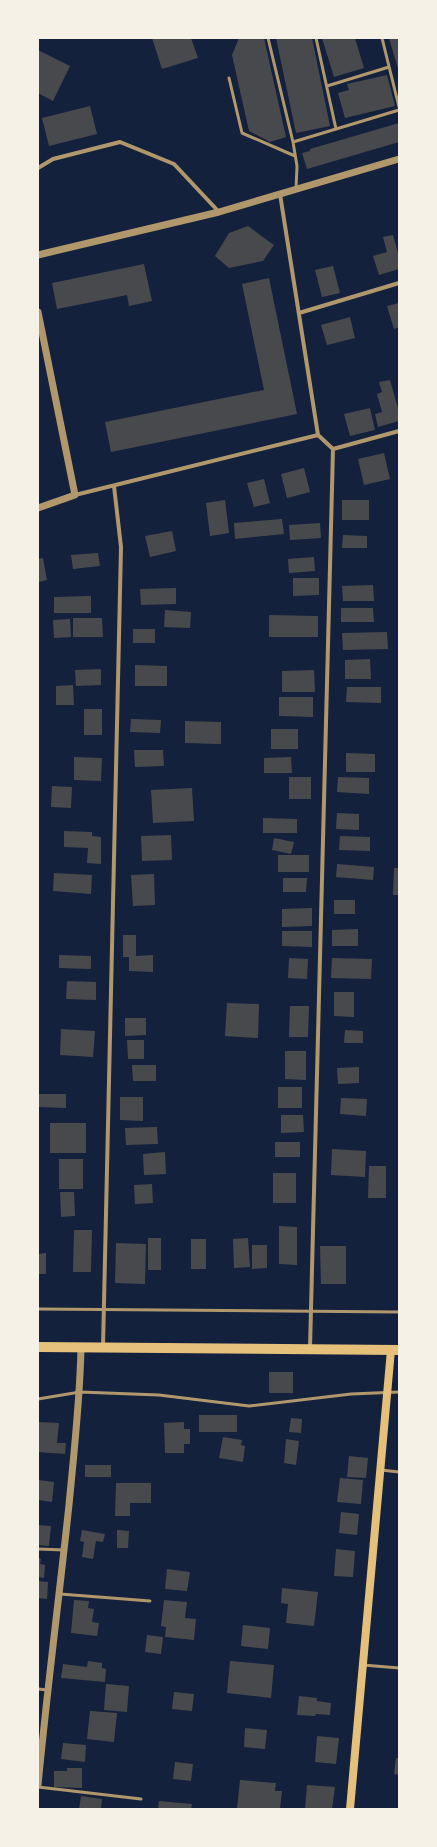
<svg xmlns="http://www.w3.org/2000/svg" width="437" height="1847" font-family="Commissioner,sans-serif">
<style>
.building{fill:#48494c}
.lines{fill:none;stroke-linecap:round;stroke-linejoin:round}
.service{stroke:#b1986c;stroke-width:3}
.minor{stroke:#b1986c;stroke-width:4}
.tertiary{stroke:#b1986c;stroke-width:7}
.secondary{stroke:#e5c07b;stroke-width:8}
.primary{stroke:#e5c07b;stroke-width:10}
</style>
<rect width="100%" height="100%" fill="#14213d"/>
<path class="building" d="M152 38H191L198 58 162 69Z
M239 38H264L286 137 270 142 249 131 232 55Z
M276 38H312L330 126 296 133Z
M322 38H355L364 68 334 77Z
M389 38H399V72Z
M38 50 70 66 53 101 38 93Z
M387 75 395 106 345 118 338 93 349 90 347 84Z
M90 106 97 134 49 146 42 118Z
M399 123V142L307 169 302 153 310 151V149Z
M248 226 274 245 263 261 229 268 215 256 229 233Z
M393 235 399 257V269L379 275 373 256 387 252 383 237Z
M144 264 152 301 129 306 127 295 57 309 52 283Z
M333 266 340 293 322 297 315 270Z
M269 278 297 414 111 452 105 422 264 390 242 284Z
M399 303V327L394 329 387 306Z
M350 317 355 338 327 345 321 325Z
M390 380 399 412V421L378 427 375 414 382 412 377 394 382 392 379 382Z
M370 408 375 430 350 436 344 414Z
M384 453 390 479 364 485 358 459Z
M304 468 310 492 287 498 281 474Z
M264 479 270 503 254 507 247 483Z
M225 500 229 533 210 536 206 503Z
M342 500H369V520H342Z
M282 519 284 534 235 539 234 523Z
M320 523 321 538 290 540 289 525Z
M172 531 176 551 150 557 145 536Z
M343 535 367 536V548H342Z
M98 553 100 566 73 569 71 555Z
M314 557 315 571 289 573 288 559Z
M43 558 47 580 38 582V559Z
M293 578H319V595L293 596Z
M373 585 374 601H343L342 586Z
M176 588V604L141 605 140 589Z
M91 596V613H54V597Z
M341 608H373L374 622H341Z
M165 610 191 612 190 628 164 627Z
M269 615 318 616V637H269Z
M73 618H102L103 637H73Z
M70 619 71 637 54 638 53 620Z
M133 629H155V643H133Z
M387 632 388 649 343 650 342 633Z
M370 659 371 679H345V660Z
M135 665 167 666V686H135Z
M101 669V685L76 686 75 670Z
M314 670 315 692H282V671Z
M73 685 74 705H56V686Z
M347 687H381V703L346 702Z
M279 697H313V717L279 716Z
M84 709H102V735H84Z
M131 719 161 720 160 733 130 732Z
M185 721 221 722V744L185 743Z
M271 729H298V749H271Z
M134 750H163L164 766 135 767Z
M346 753 375 754V772H346Z
M74 757 102 758 101 781 74 780Z
M291 757 292 773H264V758Z
M289 777H311V799H289Z
M338 777 369 778V794L337 792Z
M52 786 72 787 71 808 51 807Z
M192 788 194 821 153 823 151 790Z
M337 813 359 814V830L336 829Z
M263 818 297 819V833H263Z
M64 831 92 832V836L101 837V864L87 863 88 848 64 847Z
M171 835 172 860 142 861 141 836Z
M340 836 370 837V851L339 850Z
M274 838 294 842 291 854 272 850Z
M278 855H309V872H278Z
M337 864 374 867 373 880 336 877Z
M394 868H399V895H393Z
M54 873 92 875 91 894 53 891Z
M154 874 155 905 133 906 131 875Z
M283 878H307L306 892H283Z
M334 900H355V914H334Z
M312 908V926L282 927V909Z
M358 929V946H332V930Z
M282 931H312V947L282 946Z
M123 935H136V956L153 955V972L129 971V957H123Z
M59 955 91 956V969L59 968Z
M289 958 308 959 307 979 288 978Z
M332 958 372 959 371 979 331 978Z
M67 981 96 982V1000L66 999Z
M334 992H354V1017L334 1016Z
M227 1003 259 1004 258 1038 225 1036Z
M290 1006H309L308 1037H289Z
M125 1018H146V1035L125 1036Z
M61 1029 95 1031 93 1057 60 1055Z
M345 1030 363 1031V1043H344Z
M127 1040H144V1059H128Z
M285 1051H306V1080L285 1079Z
M132 1065H156V1081H133Z
M359 1067V1083L338 1084 337 1068Z
M278 1087H302V1108H278Z
M38 1094H66V1108L38 1107Z
M120 1097H143V1121L120 1120Z
M341 1098 367 1099 366 1116 340 1114Z
M281 1115H303L304 1132 281 1133Z
M50 1123H86V1153H50Z
M157 1127 158 1144 126 1145 125 1128Z
M275 1142H300V1157H275Z
M332 1149 366 1151 365 1177 331 1175Z
M165 1152 166 1174 144 1175 143 1154Z
M59 1159H83V1189H59Z
M369 1166H386V1198H368Z
M273 1173H296V1203H273Z
M152 1184 153 1203 135 1204 134 1185Z
M60 1192H74L75 1216 61 1217Z
M279 1226 297 1227V1265L279 1264Z
M74 1230H92L91 1272H73Z
M148 1238H161V1270H148Z
M248 1238 250 1267 234 1268 233 1239Z
M191 1239H206V1269H191Z
M116 1243 146 1244 145 1284 115 1283Z
M252 1245H267V1268L252 1269Z
M320 1246H346V1284H321Z
M46 1253V1274H38V1254Z
M269 1372H293V1393H269Z
M199 1415H237V1432H199Z
M291 1418 302 1419 301 1433 289 1432Z
M38 1422 59 1423 57 1443H66L65 1454 38 1452Z
M184 1422V1429H190V1444H184V1453H165L164 1423Z
M223 1437 242 1440 241 1445 245 1446 243 1462 219 1458Z
M286 1439 299 1441 296 1465 284 1463Z
M349 1456 368 1458 366 1478 347 1477Z
M85 1465H111V1477H85Z
M340 1478 363 1480 361 1504 337 1502Z
M38 1480 54 1482 52 1502 38 1500Z
M116 1483H151V1503H130V1516H115Z
M341 1512 359 1514 357 1535 339 1533Z
M38 1525 51 1526 49 1546 38 1545Z
M82 1530 105 1534 103 1542 96 1541 93 1559 82 1557 84 1542 80 1541Z
M117 1530 129 1531 128 1548H117Z
M336 1549 355 1551 353 1577 334 1576Z
M38 1558 41 1559 40 1564 45 1565 44 1578 38 1577Z
M167 1569 190 1572 187 1591 165 1589Z
M38 1581 48 1582 47 1599 38 1598Z
M282 1588 318 1592 314 1626 286 1623 288 1604 281 1603Z
M74 1600 89 1601 88 1608 94 1609 92 1622 99 1623 97 1636 71 1633Z
M164 1600 187 1602 185 1618 196 1619 194 1640 165 1637 166 1627 161 1626Z
M243 1625 270 1628 268 1649 241 1646Z
M147 1635 163 1637 161 1654 145 1652Z
M88 1661 102 1663V1668L106 1669 105 1682 61 1678 63 1664 87 1667Z
M230 1661 274 1665 271 1698 227 1693Z
M106 1684 129 1686 127 1712 104 1710Z
M174 1692 194 1694 192 1711 172 1709Z
M299 1696 317 1698V1701L331 1703 330 1715 316 1714 315 1716 297 1715Z
M90 1711 117 1713 114 1742 87 1739Z
M245 1728 267 1730 265 1749 244 1747Z
M317 1736 339 1738 336 1764 315 1762Z
M63 1743 86 1745 85 1762 61 1759Z
M396 1758H399V1775L394 1774Z
M175 1762 193 1764 191 1781 173 1779Z
M67 1768H82V1788L54 1787V1771H67Z
M240 1780 276 1783 275 1791H282L280 1809 237 1808Z
M307 1785 335 1787 332 1809H305Z
M81 1796 102 1799 101 1809H79Z
M159 1801 192 1804 191 1809H158Z"/>
<g class="lines">
<path class="service" d="M268 38 293 142
M316 38 336 129
M382 38 399 107
M229 78 242 133 295 156
M327 86 389 67
M296 189 297 166 293 142 399 110
M38 1309 399 1312
M38 1399 80 1392 159 1395 249 1406 351 1394 399 1392
M381 1470 399 1472
M38 1549 64 1550
M60 1594 150 1601
M363 1665 399 1668
M38 1689 48 1690
M38 1787 141 1799"/>
<path class="minor" d="M38 168 53 159 120 142 174 164 219 212
M280 194 318 435
M299 313 399 283
M75 495 318 435 333 449 399 431
M103 1347 121 547 114 486
M310 1348 333 449"/>
<path class="tertiary" d="M38 255 219 212 399 159
M38 312 75 495 38 508
M38 1785C47 1691 59 1598 69 1505 74 1452 80 1400 81 1348"/>
<path class="secondary" d="M350 1809 391 1350"/>
<path class="primary" d="M38 1347 399 1350"/>
</g>
<rect width="437" height="1847" fill="none" stroke="#f6f1e7" stroke-width="78"/>
</svg>
